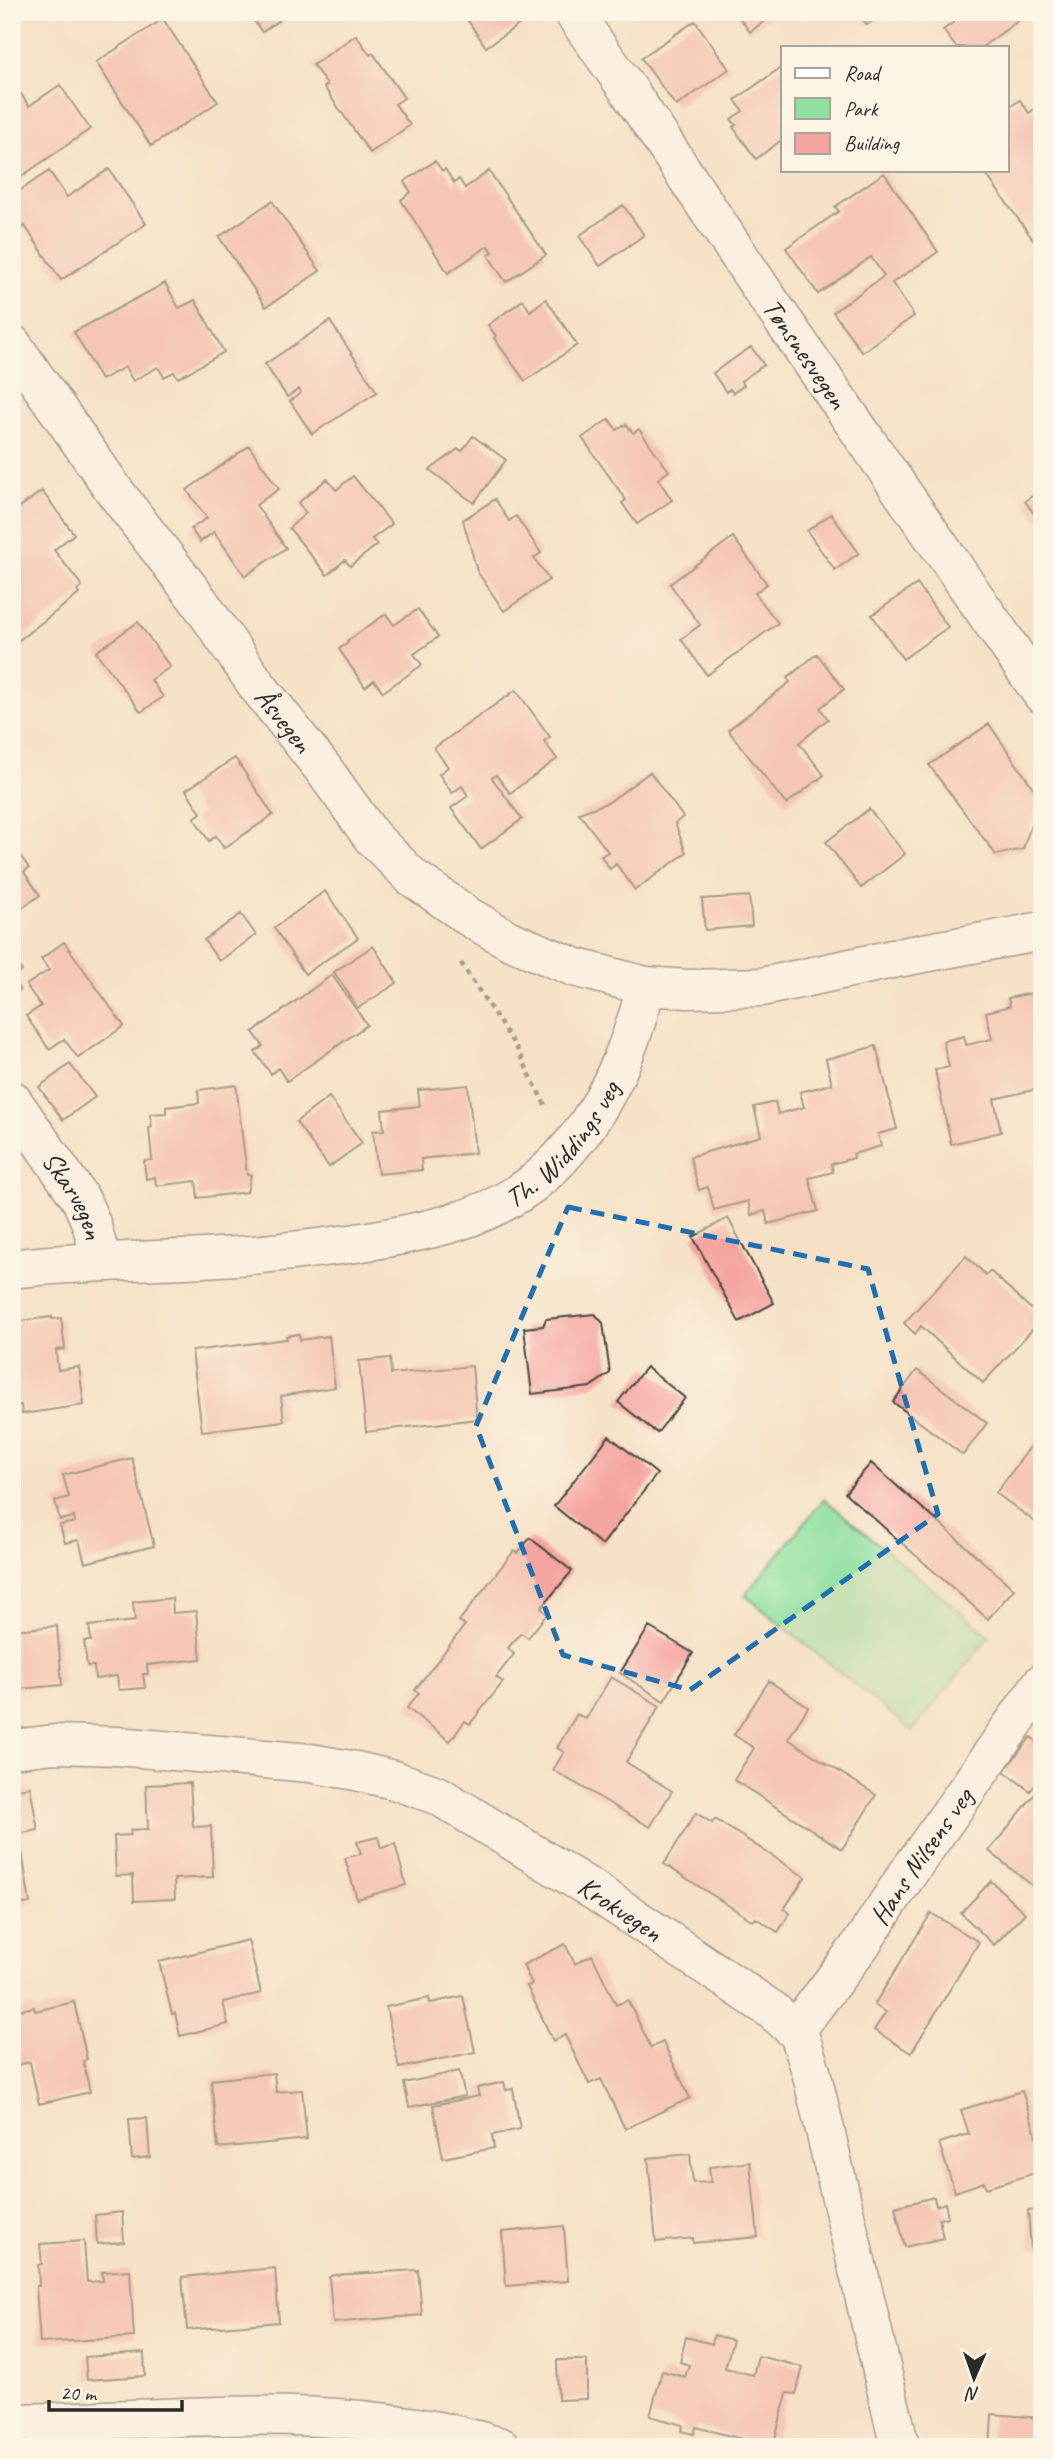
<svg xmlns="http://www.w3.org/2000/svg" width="1054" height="2459" font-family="Caveat,sans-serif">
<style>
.green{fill:#90e0a0;stroke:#5e8666;stroke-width:2}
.building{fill:#f5a5a0}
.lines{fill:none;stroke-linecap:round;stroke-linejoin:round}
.minor-casing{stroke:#494642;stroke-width:41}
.path{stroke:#494642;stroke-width:4.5;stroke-dasharray:5 5;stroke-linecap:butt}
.minor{stroke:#fff;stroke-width:38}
.marked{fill:none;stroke:#1f6fb2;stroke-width:5;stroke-dasharray:14 9;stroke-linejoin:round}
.labels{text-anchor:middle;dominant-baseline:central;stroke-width:5;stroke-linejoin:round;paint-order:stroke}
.street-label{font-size:28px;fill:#2b2b2b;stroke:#fcf5e5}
</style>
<rect width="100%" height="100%" fill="#fcf5e5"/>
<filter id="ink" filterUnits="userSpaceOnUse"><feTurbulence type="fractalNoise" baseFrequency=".0143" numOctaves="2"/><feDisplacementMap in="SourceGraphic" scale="14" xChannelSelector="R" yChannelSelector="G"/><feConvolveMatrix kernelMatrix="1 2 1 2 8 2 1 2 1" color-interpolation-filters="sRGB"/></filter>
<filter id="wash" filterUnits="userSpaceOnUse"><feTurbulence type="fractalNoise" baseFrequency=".00686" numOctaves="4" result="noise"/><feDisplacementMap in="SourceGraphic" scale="28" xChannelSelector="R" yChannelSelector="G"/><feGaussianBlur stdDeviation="1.57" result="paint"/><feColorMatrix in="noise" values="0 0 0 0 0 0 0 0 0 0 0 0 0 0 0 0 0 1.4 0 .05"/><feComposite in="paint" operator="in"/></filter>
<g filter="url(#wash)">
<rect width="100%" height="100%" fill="#f5e1c6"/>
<path class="green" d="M824 1499 990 1636 912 1731 745 1595Z"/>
<g id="blocks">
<path class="building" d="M248 12H291L262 32Z
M462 12H512L520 24 486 47Z
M735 12H776L750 32Z
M857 12H886L867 25Z
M948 12H1024L1026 15 982 47H956L943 30 954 22Z
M163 19 218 102 151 146 96 62Z
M695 21 729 69 676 106 641 58Z
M356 35 370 55 373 53 404 98 395 104 410 125 370 153 324 87 327 85 313 65Z
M783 66V139L756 159 733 127 736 125 731 119 743 111 735 100Z
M60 85 90 129 12 183V91L17 88 29 106Z
M1020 100 1029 113 1038 106 1042 112V252L983 170H1007V109Z
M435 161 442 171 445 169 454 183 459 179 465 188 489 171 546 255 506 282 488 255 493 252 488 246 448 273 401 200 411 192 404 182Z
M109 169 146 224 61 280 25 226 12 235V196L49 171 67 197Z
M884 173 938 252 892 283 914 316 862 352 833 312 884 276 871 257 818 294 786 248 839 211 835 207Z
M272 201 320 271 266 307 219 237Z
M623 205 644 235 600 266 579 236Z
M165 283 179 308 195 300 224 352 178 378 174 372 164 377 158 367 133 381 125 367 101 380 74 332Z
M546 299 577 345 525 381 494 338 496 336 488 325 523 300 530 311Z
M330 321 377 392 312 434 290 401 301 393 299 389 287 397 265 364Z
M751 347 764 365 741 381 744 385 733 393 730 389 726 392 713 373Z
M609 419 617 430 626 424 633 433 639 429 669 471 658 479 672 500 637 524 622 503 626 500 582 438Z
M473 436 506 460 474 503 430 470 458 449 462 451Z
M249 446 279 489 256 505 286 548 245 576 214 532 200 542 191 529 207 518 187 490Z
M353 476 392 524 372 539 377 545 350 566 345 560 327 575 289 528 306 513 298 503 327 479 336 490Z
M1042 489V525L1025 501Z
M42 491 74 534 54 550 82 586 77 591 79 594 15 643 12 639V513Z
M495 499 509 521 516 516 541 553 534 558 549 580 504 611 477 571 463 520Z
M831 514 859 553 835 570 807 531Z
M733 537 767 584 755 593 778 623 707 675 681 639 700 625 670 584Z
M917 584 948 627 903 659 872 615Z
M418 609 438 637 414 654 422 665 383 692 374 680 365 687 339 649 348 643 347 641 386 614 394 625Z
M138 622 170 667 151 680 163 697 141 712 96 652Z
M817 654 844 689 820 708 828 719 799 743 824 775 786 804 728 730 790 682 787 678Z
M516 690 550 737 544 741 557 759 510 793 496 775 492 778 522 819 481 849 451 808 468 796 462 786 452 793 439 774 448 767 434 748Z
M989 724 1040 798 1023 849 996 855 929 765Z
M235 758 273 815 224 848 216 836 209 841 194 818 201 813 186 790Z
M650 772 683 817 675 823 686 853 635 890 616 864 610 869 601 856 608 852 579 813 609 802Z
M869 809 905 854 861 888 826 842Z
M12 844 29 868 24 872 40 895 17 912 12 906Z
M325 891 358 938 305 974 274 928Z
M749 896 752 926 705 930 702 899Z
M241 914 256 935 219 961 204 940Z
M64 942 124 1026 78 1058 64 1039 49 1049 26 1016 41 1006 26 985 49 970 41 959Z
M373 946 397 983 358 1008 334 972Z
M12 956 22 971 12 978Z
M332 975 367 1025 287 1081 278 1068 271 1074 255 1052 263 1046 253 1032Z
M12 979 20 990 12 996Z
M1037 992 1042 1013V1088L994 1099 1001 1132 951 1144 935 1070 949 1067 943 1041 964 1036 966 1045 992 1039 986 1012 1010 1006 1008 998Z
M876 1046 897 1129 878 1134 881 1146 853 1154 854 1158 831 1164 833 1172 809 1178 818 1211 768 1224 765 1211 751 1215 748 1201 714 1210 708 1187 699 1190 690 1157 761 1136 754 1107 775 1102 778 1114 804 1107 800 1092 832 1084 826 1059Z
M70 1064 95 1097 63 1120 39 1087Z
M236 1085 247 1175H251L247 1192 198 1198 196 1181 156 1186 155 1177 146 1179 144 1161 152 1160 149 1128 152 1127 150 1114 166 1113V1107L199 1103 198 1090Z
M468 1085 475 1153 421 1159 422 1170 378 1174 373 1131 384 1130 382 1110 420 1106 418 1090Z
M329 1097 362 1143 329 1167 296 1122Z
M728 1218 774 1303 739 1322 693 1237Z
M966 1256 986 1275 990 1271 1042 1319 983 1383 921 1326 915 1334 904 1323Z
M595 1314 603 1323 610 1373 590 1387 532 1394 524 1328 543 1326 546 1319Z
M52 1317V1319L61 1318 65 1349 56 1350 58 1370 79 1367 84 1405 22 1414 21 1405 12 1406V1322Z
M299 1334 300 1340 329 1336 335 1387 281 1396 284 1421 202 1431 192 1351 287 1339 286 1336Z
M390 1358 391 1374 472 1366 477 1419 366 1432 359 1361Z
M646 1367 685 1398 657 1433 618 1402Z
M917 1370 987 1423 963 1455 893 1402Z
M1042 1431V1527L996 1493Z
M609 1436 657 1474 602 1545 554 1506Z
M132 1458 154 1546 85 1563 79 1540 65 1543 60 1525 75 1522 74 1517 60 1520 55 1501 69 1497 63 1475Z
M871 1463 1014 1589 988 1619 845 1493Z
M530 1538 572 1571 541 1608 547 1614 528 1638 521 1633 508 1648 514 1654 496 1677 503 1682 470 1724 465 1721 450 1741 407 1708 419 1693 415 1690 465 1625 459 1621 514 1551 518 1553Z
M172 1598 173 1613 196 1611 201 1659 147 1665 148 1674H143L145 1688 119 1690 117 1676 95 1679 94 1666H87L84 1641H91L89 1626 135 1621 133 1602Z
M57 1626 62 1685 18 1689 13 1630Z
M649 1627 693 1653 664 1701 620 1673Z
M611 1677 660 1706 626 1762 672 1791 650 1827 553 1770 564 1752 557 1748 577 1714 586 1719Z
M769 1681 808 1707 788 1739 876 1795 842 1849 734 1780 754 1748 734 1735Z
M1031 1737 1042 1746V1776L1030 1791 1004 1771Z
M190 1783 193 1827 211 1826 213 1877 174 1879 175 1899 134 1901 133 1875 116 1876 114 1836 131 1835 130 1830 148 1829 146 1785Z
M1042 1785V1890L1040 1892 989 1851Z
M30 1787 38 1830 12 1835V1790Z
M696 1813 712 1823 715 1819 805 1877 784 1909 790 1913 778 1932 756 1918 753 1921 664 1864Z
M378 1837 381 1848 395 1844 406 1885 357 1899 345 1858 361 1854 357 1842Z
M21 1846 30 1903 12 1906V1847Z
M991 1881 1025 1913 994 1945 961 1913Z
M931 1913 979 1942 911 2053 874 2030 886 2012 874 2005Z
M248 1940 261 1993 223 2002 228 2024 180 2036 175 2013 172 2014 159 1962Z
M565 1944 575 1964 592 1955 616 2005 628 2000 651 2048 663 2042 690 2098 625 2129 601 2079 589 2084 565 2035 553 2041 527 1986 532 1984 523 1965Z
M463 1996 475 2052 399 2068 386 2007 429 1998 430 2003Z
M74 2002 87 2059 83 2061 90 2092 39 2104 30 2062 12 2066V2005L18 2003 20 2010 34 2007 35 2011Z
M459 2071 465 2096 409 2107 404 2083Z
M274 2073 276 2092 302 2090 307 2139 218 2148 211 2080Z
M504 2082 506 2090 513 2089 520 2129 492 2135 494 2148 443 2158 433 2105 479 2096 477 2088Z
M1022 2091 1042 2154V2171L986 2188 984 2182 955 2192 939 2143 969 2134 961 2110Z
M147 2118 150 2157 132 2159 129 2119Z
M690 2154 693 2183 711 2182 709 2167 750 2162 758 2237 693 2243V2238L656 2242 648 2158Z
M934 2197 936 2206 945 2203 948 2217 939 2219 943 2238 905 2247 895 2207Z
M1042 2209V2248L1031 2249 1028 2211Z
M122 2212 124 2242 97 2244 95 2215Z
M564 2226 568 2281 506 2286 502 2232Z
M84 2241 87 2282 103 2281 102 2272 130 2270 134 2337 40 2343 36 2286H39L38 2265 42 2264 40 2244Z
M275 2268 279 2322 187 2330 182 2277Z
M418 2270 422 2315 333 2323 329 2277 333 2275Z
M714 2335 733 2340 725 2368 753 2375 758 2356 803 2367 796 2394 787 2393 773 2447 696 2427 694 2434 682 2431 683 2425 650 2416 662 2371 685 2377 689 2365 680 2362 686 2337 712 2344Z
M144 2353 145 2376 87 2380 85 2357Z
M557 2360H587V2399L558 2400Z
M992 2414 1042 2418V2447H990Z"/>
</g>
</g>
<g filter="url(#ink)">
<use href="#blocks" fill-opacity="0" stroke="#494642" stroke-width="2"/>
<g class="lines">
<g class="minor-casing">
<g id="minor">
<path id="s1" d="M573 12 629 91 766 296 1042 694"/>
<path id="s2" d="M12 344 116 493 199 601 256 684 324 770 372 837 412 877 469 917 509 940 574 967 646 986 689 989 762 987 897 958 1042 931"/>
<path id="s3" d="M12 1100 81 1200 91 1223 102 1262"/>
<path id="s4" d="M12 1269C81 1260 150 1262 219 1257 265 1255 311 1249 356 1243 420 1233 493 1220 543 1175 598 1126 629 1056 646 986"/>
<path id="s5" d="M12 1749 55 1744 117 1746 310 1763 356 1771 394 1780 439 1796 593 1890 772 2010 799 2034 811 2071 900 2447"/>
<path id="s6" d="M796 2030 862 1943 906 1876 1042 1683"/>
<path d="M12 2423C175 2421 342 2397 501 2447"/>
</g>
</g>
<path class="path" d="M461 963 517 1049 547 1109"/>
<use href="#minor" class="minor"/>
</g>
</g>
<path d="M0 0H1054V2459H0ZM568 1207 868 1269 938 1514 690 1690 563 1655 476 1426Z" fill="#f5e1c6" fill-opacity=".55" fill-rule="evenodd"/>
<path class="marked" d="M568 1207 868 1269 938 1514 690 1690 563 1655 476 1426Z"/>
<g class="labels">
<g class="street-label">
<text stroke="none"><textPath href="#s1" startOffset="413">Tønsnesvegen</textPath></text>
<text stroke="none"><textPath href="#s2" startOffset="464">Åsvegen</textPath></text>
<text stroke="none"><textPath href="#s4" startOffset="583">Th. Widdings veg</textPath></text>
<text stroke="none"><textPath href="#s3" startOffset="114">Skarvegen</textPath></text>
<text stroke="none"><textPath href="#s6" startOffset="214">Hans Nilsens veg</textPath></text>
<text stroke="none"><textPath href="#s5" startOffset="646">Krokvegen</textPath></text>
</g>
</g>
<rect width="1054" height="2459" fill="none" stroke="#fcf5e5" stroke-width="42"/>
<rect x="781" y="46" width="228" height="126" fill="#fcf5e5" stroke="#a8a49b" stroke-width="2"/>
<rect x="795" y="68" width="35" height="10" fill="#ffffff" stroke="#a8a49b" stroke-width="2"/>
<text x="844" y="80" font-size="21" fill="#2b2b2b">Road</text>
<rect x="795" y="98" width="35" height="21" fill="#90e0a0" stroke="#a8a49b" stroke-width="2"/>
<text x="844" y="116" font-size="21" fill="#2b2b2b">Park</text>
<rect x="795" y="133" width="35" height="21" fill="#f5a5a0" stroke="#a8a49b" stroke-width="2"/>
<text x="844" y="150" font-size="21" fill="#2b2b2b">Building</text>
<g transform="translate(974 2378) rotate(182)" stroke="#fcf5e5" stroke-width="5" paint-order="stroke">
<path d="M0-5L12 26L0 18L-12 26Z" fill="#2b2b2b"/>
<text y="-10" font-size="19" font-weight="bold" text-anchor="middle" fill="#2b2b2b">N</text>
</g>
<path d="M49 2400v10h133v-10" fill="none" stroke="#2b2b2b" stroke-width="3.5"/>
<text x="60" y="2400" font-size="21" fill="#2b2b2b" stroke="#fcf5e5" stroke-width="5" paint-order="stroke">20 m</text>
</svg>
